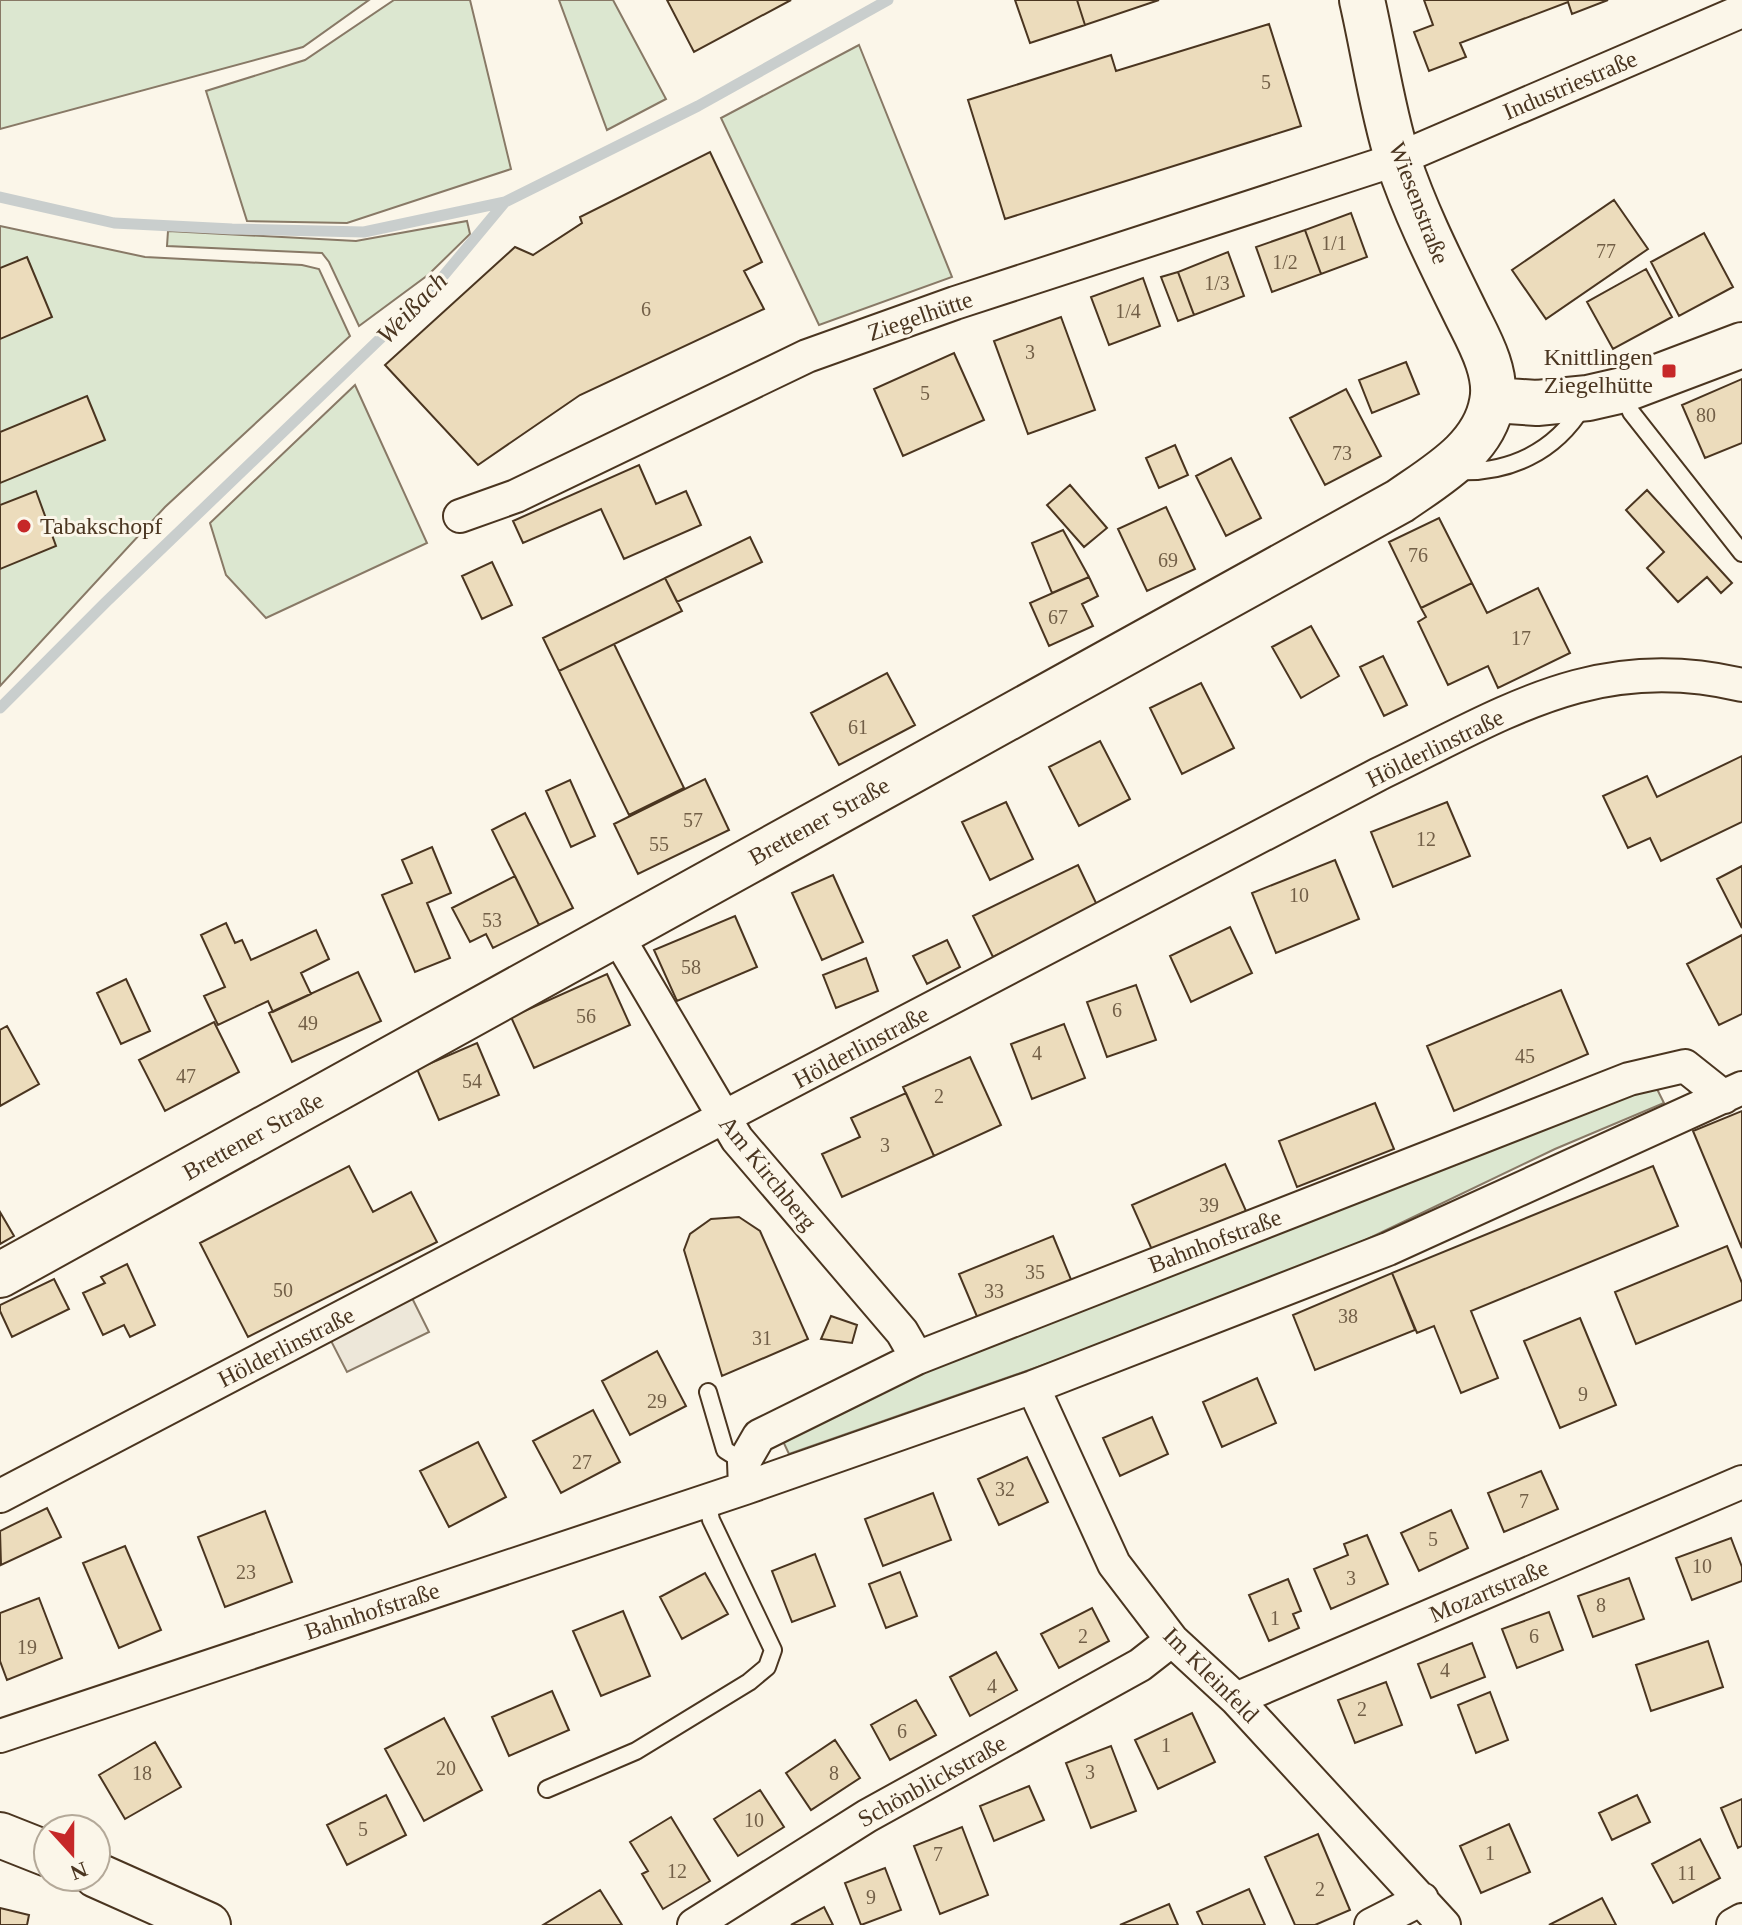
<svg xmlns="http://www.w3.org/2000/svg" width="1742" height="1925" font-family="Georgia,serif">
<style>
.green{fill:#dce7d0;stroke:#887966;stroke-width:2}
.parking{fill:#ede7d9;stroke:#887966;stroke-width:2}
.lines{fill:none;stroke-linecap:round;stroke-linejoin:round}
.stream{stroke:#c9cecd;stroke-width:11}
.building{fill:#ecdcbc;stroke:#4a3520;stroke-width:2}
.lane-casing{stroke:#4a3520;stroke-width:20}
.street-casing{stroke:#4a3520;stroke-width:36}
.secondary-casing{stroke:#4a3520;stroke-width:48}
.lane{stroke:#fbf6e9;stroke-width:16}
.street{stroke:#fbf6e9;stroke-width:32}
.secondary{stroke:#fbf6e9;stroke-width:44}
.poi-dot{fill:#c62828;stroke:#fbf6e9;stroke-width:3}
.labels{text-anchor:middle;dominant-baseline:central;stroke-width:6;stroke-linejoin:round;paint-order:stroke}
.number-label{font-size:20px;fill:#725f47}
.street-label{font-size:24px;fill:#4a3520;stroke:#fbf6e9}
.poi-label{font-size:24px;fill:#4a3520;stroke:#fbf6e9;text-anchor:end}
.water-label{font-size:26px;font-style:italic;fill:#4a3520;stroke:#fbf6e9}
</style>
<rect width="100%" height="100%" fill="#fbf6e9"/>
<path class="green" d="M0 0H369L303 47 0 129Z
M394 0H470L511 169 347 223 247 221 206 91 305 60Z
M559 0H613L666 99 607 130Z
M859 45 952 277 819 325 721 118Z
M467 221 470 234 428 275 359 326 329 262 322 253 167 246 168 231 356 241Z
M0 226 145 257 302 265 319 269 350 336 165 507 0 686Z
M355 385 427 543 266 618 226 575 210 523Z
M1656 1087 1664 1103 1555 1149 1353 1246 1166 1322 789 1454 781 1437 912 1374 1631 1093Z"/>
<path class="parking" d="M411 1296 429 1332 347 1372 329 1337Z"/>
<g class="lines">
<path class="stream" d="M0 197 114 223 232 229 364 232 505 202
M0 708 106 602 435 286 505 202 698 106 888 0"/>
</g>
<path class="building" d="M667 0H791L694 52Z
M1015 0H1077L1085 25 1030 43Z
M1077 0H1159L1085 25Z
M1424 0H1608L1572 14 1568 2 1460 43 1466 57 1429 71 1414 32 1433 25Z
M1269 24 1301 126 1005 219 968 100 1111 55 1116 71Z
M710 152 762 262 744 271 764 309 580 395 478 465 385 365 515 247 533 255 582 223 580 217Z
M1614 200 1648 249 1546 319 1512 270Z
M1351 213 1367 257 1321 274 1305 230Z
M1305 230 1321 274 1272 292 1256 247Z
M1704 233 1733 287 1679 316 1651 262Z
M1228 252 1244 296 1194 315 1178 272Z
M27 257 52 317 0 339V268Z
M1646 269 1672 317 1613 349 1587 302Z
M1178 272 1194 315 1178 321 1161 277Z
M1143 278 1160 326 1109 345 1091 297Z
M1061 317 1095 410 1028 434 994 341Z
M954 353 984 420 903 456 874 389Z
M1406 362 1419 394 1372 413 1359 380Z
M1742 379V443L1705 458 1682 405Z
M1346 389 1381 456 1325 485 1290 418Z
M87 396 105 440 0 483V432Z
M1175 445 1188 475 1159 488 1146 458Z
M1231 458 1261 518 1226 536 1196 476Z
M639 465 656 504 686 491 701 525 624 559 601 509 523 543 513 521Z
M1070 485 1107 528 1084 547 1047 505Z
M1647 490 1732 583 1721 593 1707 577 1678 602 1647 568 1664 552 1626 510Z
M36 491 56 546 0 569V505Z
M1166 507 1195 569 1147 591 1118 529Z
M1439 518 1472 583 1421 608 1389 542Z
M1063 530 1089 577 1052 593 1032 543Z
M750 537 762 562 677 602 665 578Z
M492 562 512 605 482 619 462 576Z
M1089 577 1098 596 1082 604 1093 626 1049 646 1030 603Z
M665 578 682 611 559 671 543 638Z
M1472 583 1487 613 1538 588 1570 653 1498 688 1488 666 1448 685 1418 622 1426 617 1421 608Z
M1311 626 1339 676 1301 698 1272 647Z
M614 644 684 788 629 815 559 671Z
M1383 656 1407 705 1384 716 1360 667Z
M887 673 915 725 839 765 811 713Z
M1201 683 1234 748 1182 774 1150 708Z
M1100 741 1130 799 1079 826 1049 767Z
M1742 756V822L1661 861 1650 838 1628 848 1603 796 1647 776 1657 797Z
M705 779 729 830 638 874 614 824Z
M570 780 595 836 571 847 546 791Z
M1006 802 1033 859 990 880 962 822Z
M1447 802 1470 856 1393 887 1371 832Z
M525 813 573 908 539 925 492 830Z
M432 847 451 893 427 903 450 958 415 972 382 895 412 883 402 860Z
M1335 860 1359 919 1276 953 1252 893Z
M1078 865 1097 905 993 957 973 916Z
M1742 866V928L1717 879Z
M833 875 863 942 822 960 792 893Z
M515 876 539 925 493 948 486 934 470 942 452 908Z
M735 916 757 967 677 1001 654 950Z
M226 923 235 943 242 940 251 960 316 930 329 959 301 973 311 994 273 1012 268 1001 218 1025 204 996 225 987 201 935Z
M1230 927 1252 973 1191 1002 1170 956Z
M1742 935V1014L1719 1025 1687 964Z
M947 940 960 967 927 984 913 956Z
M866 958 878 991 836 1008 823 975Z
M358 972 381 1021 292 1062 269 1013Z
M607 974 630 1025 534 1068 511 1017Z
M126 979 150 1031 121 1044 97 993Z
M1136 985 1156 1040 1107 1057 1087 1002Z
M1561 990 1588 1054 1454 1111 1427 1046Z
M214 1022 239 1072 165 1111 139 1060Z
M1064 1024 1085 1078 1032 1099 1011 1044Z
M7 1026 39 1084 0 1106V1030Z
M477 1043 499 1095 439 1120 417 1069Z
M970 1057 1001 1125 934 1156 903 1087Z
M906 1093 934 1156 842 1197 822 1154 860 1137 851 1118Z
M1375 1103 1394 1149 1297 1187 1279 1141Z
M1742 1111V1248L1693 1131Z
M1225 1164 1246 1211 1153 1252 1132 1205Z
M349 1166 373 1212 411 1192 437 1242 248 1337 200 1243Z
M1653 1166 1678 1226 1471 1311 1498 1378 1461 1393 1434 1326 1417 1333 1392 1273Z
M0 1212 14 1236 0 1244Z
M739 1217 760 1231 808 1339 722 1376 684 1250 690 1234 711 1219Z
M1053 1236 1072 1282 978 1319 959 1274Z
M1727 1246 1742 1283V1300L1636 1344 1615 1292Z
M127 1264 155 1325 130 1337 124 1325 103 1335 83 1293 105 1283 101 1277Z
M1392 1273 1415 1330 1315 1370 1293 1315Z
M54 1279 69 1309 12 1337 0 1311V1305Z
M831 1316 857 1325 852 1343 821 1339Z
M1580 1318 1616 1405 1560 1428 1524 1341Z
M657 1351 686 1406 630 1435 602 1381Z
M1257 1378 1276 1423 1222 1447 1203 1402Z
M593 1410 620 1462 561 1493 533 1441Z
M1152 1417 1168 1454 1120 1476 1103 1438Z
M478 1442 506 1497 449 1527 420 1471Z
M1027 1457 1048 1502 999 1525 978 1479Z
M1541 1471 1558 1509 1504 1532 1488 1493Z
M933 1493 951 1540 883 1566 865 1519Z
M47 1508 61 1537 1 1565 0 1531Z
M1451 1510 1468 1548 1419 1571 1401 1533Z
M265 1511 292 1582 225 1607 198 1537Z
M1367 1535 1388 1584 1331 1609 1314 1569 1348 1555 1344 1544Z
M1731 1538 1742 1567V1581L1692 1600 1676 1558Z
M125 1546 161 1630 119 1648 83 1563Z
M815 1554 835 1606 792 1622 772 1571Z
M900 1572 917 1616 886 1628 869 1584Z
M705 1573 728 1614 682 1639 660 1597Z
M1629 1578 1644 1619 1593 1637 1578 1596Z
M1288 1579 1301 1611 1293 1614 1299 1628 1269 1641 1249 1595Z
M39 1598 62 1658 7 1680 0 1661V1613Z
M1092 1608 1109 1641 1059 1668 1041 1634Z
M623 1611 650 1676 601 1696 573 1631Z
M1549 1612 1563 1650 1517 1668 1502 1629Z
M1708 1641 1723 1687 1651 1711 1636 1665Z
M1472 1643 1485 1677 1431 1698 1418 1664Z
M996 1652 1017 1690 970 1716 950 1677Z
M1386 1682 1402 1725 1355 1743 1338 1700Z
M552 1691 569 1730 509 1756 492 1717Z
M1490 1692 1508 1740 1476 1753 1458 1705Z
M916 1700 936 1735 890 1760 871 1725Z
M1192 1713 1215 1762 1158 1789 1135 1740Z
M444 1718 482 1790 424 1821 385 1749Z
M835 1740 860 1778 811 1810 786 1773Z
M155 1742 181 1787 125 1819 99 1775Z
M1111 1746 1136 1811 1091 1828 1066 1763Z
M1029 1786 1044 1820 994 1841 980 1806Z
M760 1790 784 1827 738 1856 714 1819Z
M386 1795 406 1835 347 1865 327 1825Z
M1637 1795 1650 1822 1612 1840 1599 1813Z
M1742 1799V1846L1738 1848 1721 1808Z
M671 1817 710 1881 663 1909 642 1874 648 1871 630 1842Z
M1509 1824 1530 1872 1481 1893 1460 1846Z
M962 1827 988 1895 940 1914 914 1846Z
M1318 1834 1350 1910 1315 1925H1295L1265 1857Z
M1700 1839 1720 1878 1673 1903 1652 1864Z
M885 1868 901 1910 861 1925 845 1883Z
M1249 1889 1265 1925H1203L1197 1912Z
M600 1890 622 1925H543Z
M1602 1898 1616 1925H1549Z
M1169 1904 1178 1925H1120Z
M824 1907 833 1925H791Z
M0 1908 29 1915 27 1925H0Z"/>
<g class="lines">
<g class="lane-casing">
<path id="lane" d="M1623 391 1631 412 1742 553
M1455 471C1509 474 1555 452 1583 406
M708 1392 725 1450 744 1462
M547 1789 636 1751 749 1682 767 1667 773 1650 711 1520 707 1501"/>
</g>
<g class="street-casing">
<path id="street" d="M460 516 516 496 807 356 955 303 1398 159 1742 11
M615 932 737 1139 902 1332 917 1358
M1033 1387 1114 1564 1172 1640 1236 1699 1444 1925
M745 1488 744 1462 759 1436 917 1358 1629 1079 1685 1066 1724 1097
M0 1496 1379 774C1504 714 1596 650 1742 685
M1236 1699 1742 1482
M0 1736 745 1488 1033 1387 1388 1249 1742 1088
M694 1925 867 1816 1140 1665 1172 1640
M1371 1925 1422 1899
M1733 1925 1742 1920"/>
</g>
<g class="secondary-casing">
<path id="secondary" d="M1493 400 1537 403 1588 398 1623 390 1742 345
M0 1275 1400 501C1437 475 1484 449 1492 402 1498 373 1479 340 1467 316 1442 265 1416 214 1398 160 1382 110 1374 52 1362 0
M0 1835 48 1854
M96 1875 208 1925"/>
</g>
<use href="#lane" class="lane"/>
<use href="#street" class="street"/>
<use href="#secondary" class="secondary"/>
</g>
<g class="poi-dot">
<rect x="1661" y="363" width="16" height="16" rx="4"/>
<circle cx="24" cy="526" r="8"/>
</g>
<g class="labels">
<g class="number-label">
<text x="1266" y="82">5</text>
<text x="1334" y="243">1/1</text>
<text x="1606" y="251">77</text>
<text x="1285" y="262">1/2</text>
<text x="1217" y="283">1/3</text>
<text x="646" y="309">6</text>
<text x="1128" y="311">1/4</text>
<text x="1030" y="352">3</text>
<text x="925" y="393">5</text>
<text x="1706" y="415">80</text>
<text x="1342" y="453">73</text>
<text x="1418" y="555">76</text>
<text x="1168" y="560">69</text>
<text x="1058" y="617">67</text>
<text x="1521" y="638">17</text>
<text x="858" y="727">61</text>
<text x="693" y="820">57</text>
<text x="1426" y="839">12</text>
<text x="659" y="844">55</text>
<text x="1299" y="895">10</text>
<text x="492" y="920">53</text>
<text x="691" y="967">58</text>
<text x="1117" y="1010">6</text>
<text x="586" y="1016">56</text>
<text x="308" y="1023">49</text>
<text x="1037" y="1053">4</text>
<text x="1525" y="1056">45</text>
<text x="186" y="1076">47</text>
<text x="472" y="1081">54</text>
<text x="939" y="1096">2</text>
<text x="885" y="1145">3</text>
<text x="1209" y="1205">39</text>
<text x="1035" y="1272">35</text>
<text x="283" y="1290">50</text>
<text x="994" y="1291">33</text>
<text x="1348" y="1316">38</text>
<text x="762" y="1338">31</text>
<text x="1583" y="1394">9</text>
<text x="657" y="1401">29</text>
<text x="582" y="1462">27</text>
<text x="1005" y="1489">32</text>
<text x="1524" y="1501">7</text>
<text x="1433" y="1539">5</text>
<text x="1702" y="1566">10</text>
<text x="246" y="1572">23</text>
<text x="1351" y="1578">3</text>
<text x="1601" y="1605">8</text>
<text x="1275" y="1618">1</text>
<text x="1083" y="1636">2</text>
<text x="1534" y="1636">6</text>
<text x="27" y="1647">19</text>
<text x="1445" y="1670">4</text>
<text x="992" y="1686">4</text>
<text x="1362" y="1709">2</text>
<text x="902" y="1731">6</text>
<text x="1166" y="1745">1</text>
<text x="446" y="1768">20</text>
<text x="1090" y="1772">3</text>
<text x="142" y="1773">18</text>
<text x="834" y="1773">8</text>
<text x="754" y="1820">10</text>
<text x="363" y="1829">5</text>
<text x="1490" y="1853">1</text>
<text x="938" y="1854">7</text>
<text x="677" y="1871">12</text>
<text x="1687" y="1873">11</text>
<text x="1320" y="1889">2</text>
<text x="871" y="1897">9</text>
</g>
<g class="street-label">
<text transform="translate(1570 85) rotate(-23)">Industriestraße</text>
<text transform="translate(1419 203) rotate(69)">Wiesenstraße</text>
<text transform="translate(920 316) rotate(-19)">Ziegelhütte</text>
<text transform="translate(1435 748) rotate(-26)">Hölderlinstraße</text>
<text transform="translate(819 821) rotate(-29)">Brettener Straße</text>
<text transform="translate(861 1047) rotate(-28)">Hölderlinstraße</text>
<text transform="translate(253 1136) rotate(-29)">Brettener Straße</text>
<text transform="translate(768 1173) rotate(51)">Am Kirchberg</text>
<text transform="translate(1215 1241) rotate(-21)">Bahnhofstraße</text>
<text transform="translate(286 1347) rotate(-27)">Hölderlinstraße</text>
<text transform="translate(1489 1591) rotate(-23)">Mozartstraße</text>
<text transform="translate(372 1611) rotate(-18)">Bahnhofstraße</text>
<text transform="translate(1211 1675) rotate(45)">Im Kleinfeld</text>
<text transform="translate(932 1781) rotate(-29)">Schönblickstraße</text>
</g>
<g class="poi-label">
<text x="1653" y="357">Knittlingen<tspan x="1653" dy="28">Ziegelhütte</tspan></text>
<text x="40" y="526" text-anchor="start">Tabakschopf</text>
</g>
<g class="water-label">
<text transform="translate(412 308) rotate(-46)">Weißach</text>
</g>
</g>
<g transform="translate(72 1853) rotate(159)"><circle r="38" fill="#fbf6e9" stroke="#b4a999" stroke-width="2"/>
<path d="M0-6L14 30L0 20L-14 30Z" fill="#c62828"/>
<text y="-12" font-size="22" font-weight="bold" text-anchor="middle" fill="#4a3520">N</text>
</g>
</svg>
